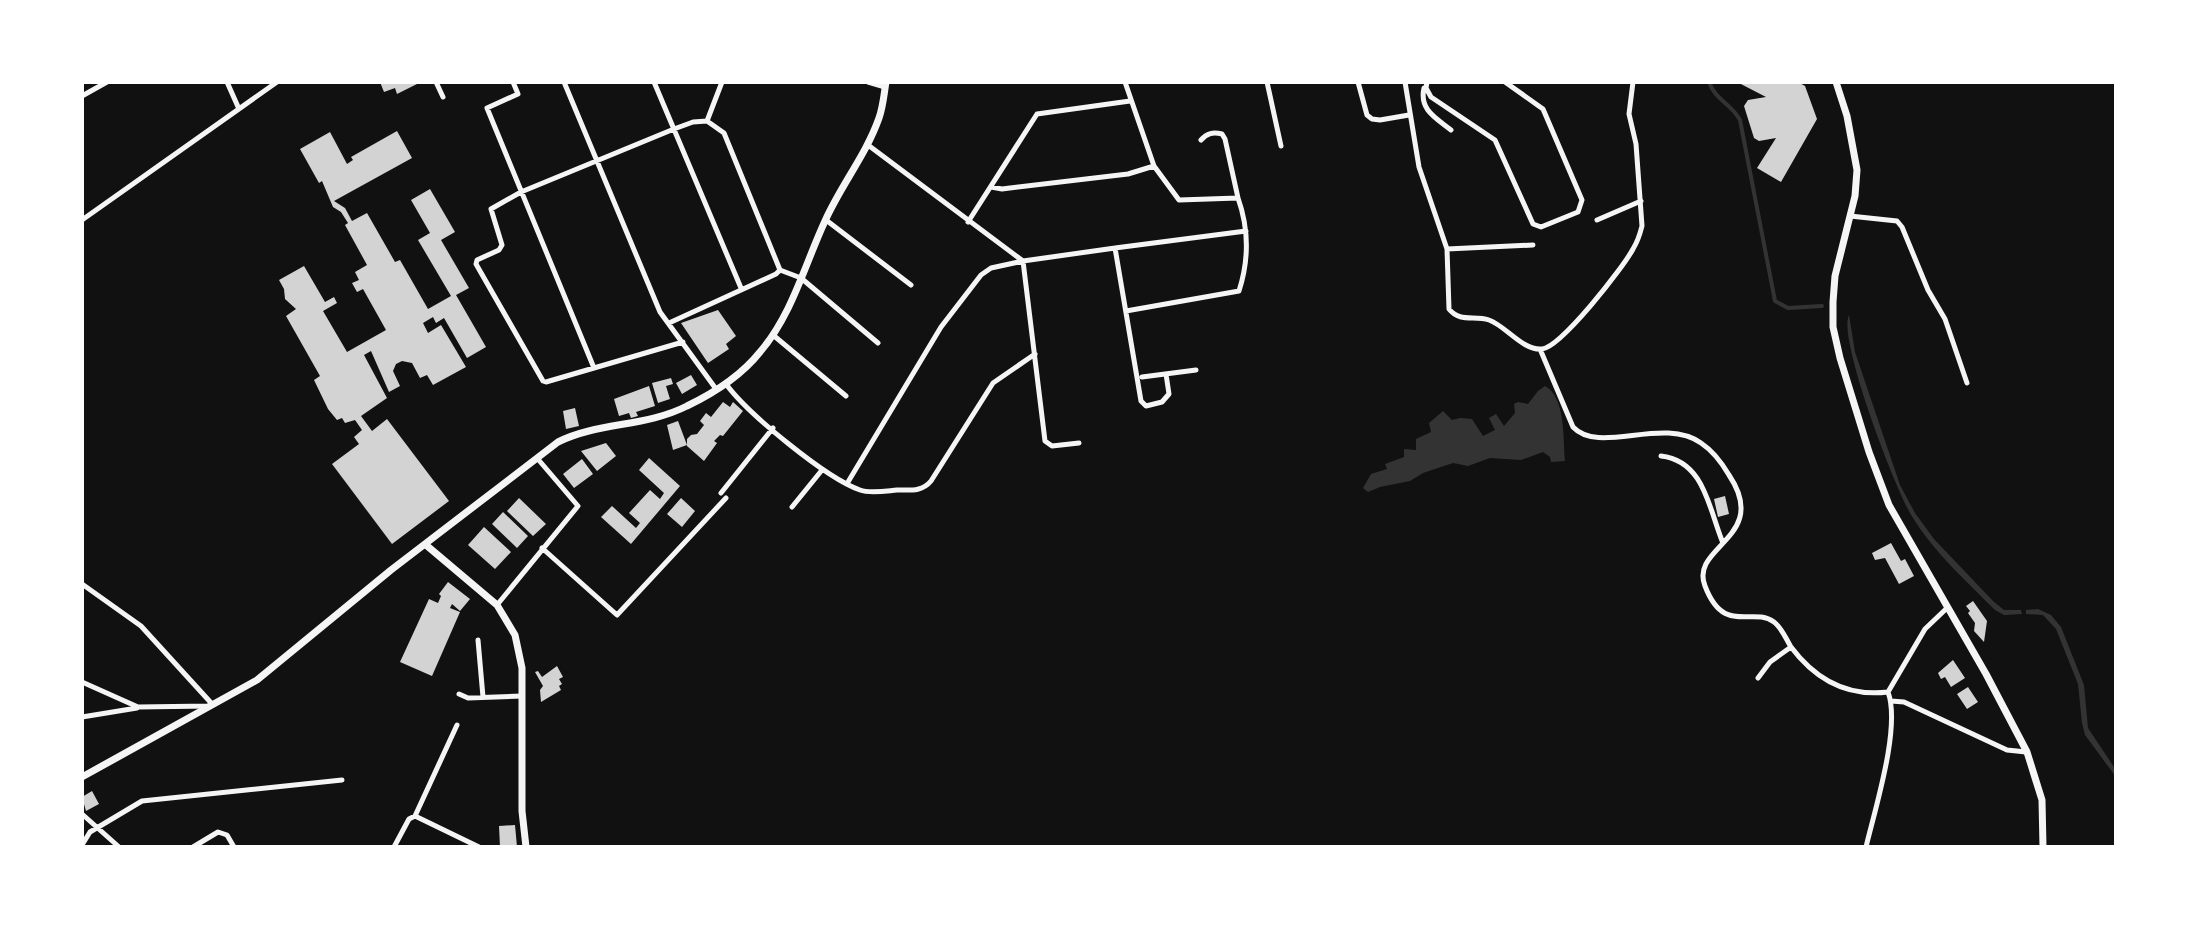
<svg xmlns="http://www.w3.org/2000/svg" width="2198" height="929" font-family="Rubik,sans-serif">
<style>
.water{fill:#333}
.lines{fill:none;stroke-linecap:round;stroke-linejoin:round}
.stream{stroke:#333;stroke-width:4}
.building{fill:#d3d3d3}
.minor{stroke:#f5f5f5;stroke-width:5}
.tertiary{stroke:#f5f5f5;stroke-width:7}
.secondary{stroke:#f5f5f5;stroke-width:7}
</style>
<rect width="100%" height="100%" fill="#111"/>
<path class="water" d="M1849 315 1855 352 1900 485 1915 513 1934 539 1993 601 2004 610H2021L2022 614 2004 615 1995 610C1967 582 1934 552 1913 518 1896 492 1837 338 1849 315Z
M1545 386C1566 397 1563 440 1565 461L1551 462 1550 457 1543 452 1521 460 1490 458 1468 466 1453 463 1423 473 1410 481 1380 487 1368 492 1363 488 1371 474 1387 469 1385 464 1404 457V449L1416 450V439L1431 432 1429 423 1443 411 1452 420 1460 418 1472 419 1483 436 1495 430 1489 418 1496 414 1504 426 1515 413 1514 404 1518 402 1528 404 1538 391Z
M2038 609 2051 615 2061 627 2084 685 2088 728 2116 770V777L2085 735 2082 723 2078 684 2056 629 2043 615 2026 614V610Z"/>
<g class="lines">
<path class="stream" d="M1709 82C1715 100 1731 103 1740 120L1775 301 1788 308 1822 306"/>
</g>
<path class="building" d="M380 82H419V83L397 94 395 88 384 92Z
M1737 82H1798L1805 86 1817 119 1781 182 1757 168 1776 138 1759 141 1754 138 1744 106 1748 100 1766 97Z
M397 131 412 158 334 201 345 208 352 221 367 213 395 262 400 260 428 309 451 296 418 240 430 233 411 200 430 189 455 232 441 240 469 288 456 295 486 347 467 358 444 318 436 323 433 317 423 323 428 333 441 325 466 367 433 385 427 375 420 378 412 363 402 361 396 364 393 371 400 386 389 392 371 351 364 355 387 398 361 416 372 431 387 419 449 501 392 544 332 464 359 444 354 437 362 430 355 420 345 423 342 418 337 420 328 409 314 380 320 376 286 316 296 309 285 299 284 289 279 280 304 266 325 302 334 297 337 303 323 311 347 352 386 330 363 289 357 292 352 283 359 280 355 272 367 265 345 225 348 223 341 212 333 207 322 181 319 183 300 149 330 132 347 164 353 160 351 157Z
M718 310 736 336 726 344 729 349 708 363 681 323Z
M691 375 697 385 682 394 676 383Z
M671 378 673 384 666 386 670 399 658 403 652 383Z
M649 386 655 406 636 412 638 416 631 418 629 413 619 416 614 399Z
M723 402 730 407 733 402 743 411 723 436 720 435 714 441 717 443 704 461 687 446V439L691 435 697 434 704 425 700 421 706 413 711 417Z
M575 408 579 426 566 429 563 411Z
M678 421 687 445 673 450 667 425Z
M606 443 616 456 597 471 581 451Z
M649 458 680 486 631 544 601 517 612 506 636 528 640 523 629 513 650 490 660 499 664 493 639 470Z
M582 459 593 474 574 488 563 474Z
M1725 496 1729 514 1718 517 1714 499Z
M519 498 546 524 533 536 507 511Z
M681 498 695 511 682 527 667 514Z
M503 512 528 536 517 548 492 524Z
M484 527 511 552 495 569 468 545Z
M1891 543 1901 561 1905 559 1914 576 1899 584 1885 558 1875 560 1872 553Z
M448 582 470 599 460 611 452 604 450 608 460 612 432 676 400 662 429 599 438 603 441 596 439 594Z
M1973 601 1987 621 1984 642 1974 631 1975 623 1968 613 1970 611 1966 606Z
M1953 660 1965 678 1951 687 1945 677 1941 679 1938 673Z
M557 666 563 677 559 679 562 684 559 686 561 690 541 702 540 690 543 686 535 672 538 671 542 677Z
M1968 687 1978 702 1967 709 1957 694Z
M92 791 99 804 86 811 82 797Z
M515 825 517 847H500L499 826Z"/>
<g class="lines">
<path class="minor" d="M227 82 239 109
M436 82 443 97
M513 82 518 94 487 108 594 368 683 342
M564 82 660 312 716 389
M654 82 741 288
M868 82 885 87
M1125 82 1154 166 1179 200 1238 198 1225 139 1222 134C1213 132 1207 133 1201 140
M1267 82 1281 146
M1358 82 1367 115 1372 119 1380 120 1409 115
M1405 82 1419 167 1447 249 1449 309C1460 323 1474 315 1489 320 1506 326 1523 351 1542 349 1561 347 1623 268 1633 249 1638 241 1640 234 1642 226L1636 144 1629 114 1633 82
M1427 82 1426 88 1431 97 1495 140 1533 224 1541 227 1578 212 1582 200 1543 109 1505 82
M1424 88C1419 110 1436 118 1451 130
M82 96 107 82
M868 145 1023 261 1045 441 1052 446 1079 443
M991 187 1002 189 1128 174 1154 166
M1850 216 1897 221 1902 227 1928 290 1945 319 1967 383
M82 220 277 82
M826 220 911 285
M1597 220 1641 201
M968 222 1037 114 1130 101
M1447 249 1533 245
M780 270 801 278 878 343
M1126 311 1239 291C1249 260 1249 229 1238 198
M669 323 776 274 780 270 724 133 707 121 722 82
M773 335 846 396
M1540 349 1573 427C1599 455 1663 416 1701 443 1713 451 1722 463 1729 475 1771 538 1689 546 1705 586 1724 636 1752 606 1774 622 1782 628 1786 639 1791 647L1770 662 1758 678
M594 368 546 382 543 381 476 264 477 260 499 250 502 245 491 209 521 192 674 129 693 122 707 121
M1166 374 1169 394 1162 402 1146 406 1141 401 1115 248 1246 231
M1142 377 1196 370
M726 384C748 414 826 478 860 490 870 494 886 491 897 490 910 490 922 492 931 481L993 383 1035 354
M1661 456C1705 461 1709 510 1723 543
M848 482 941 327 981 275 991 268 1023 261 1115 248
M721 493 773 428
M792 507 822 470
M542 548 617 615 726 498
M82 584 141 626 213 705
M497 605 578 506 537 458
M478 640 483 697
M1791 647C1815 679 1847 697 1888 692L1925 629 1947 608
M82 682 138 707 209 706
M459 694 468 698 522 696
M1891 701 1904 702 2007 750 2026 752
M82 717 137 708
M82 814 119 847
M415 816 457 725
M82 845 90 832 142 801 342 780
M193 847 218 832 227 835 234 847
M394 847 409 819 415 816 479 847
M1866 847C1875 809 1901 727 1888 692"/>
<path class="tertiary" d="M1836 82 1847 116 1857 170 1855 196 1835 276 1833 302V327L1840 358 1869 452 1889 505 1986 674 2027 752 2042 800 2043 847
M426 545 497 605 515 635 522 668V811L526 847"/>
<path class="secondary" d="M82 777 257 680 391 570 558 442C598 422 646 427 687 406 714 393 741 376 760 352 792 315 805 264 825 221 841 185 866 155 879 118 883 107 884 94 886 82"/>
</g>
<rect width="2198" height="929" fill="none" stroke="#ffffff" stroke-width="168"/>
</svg>
